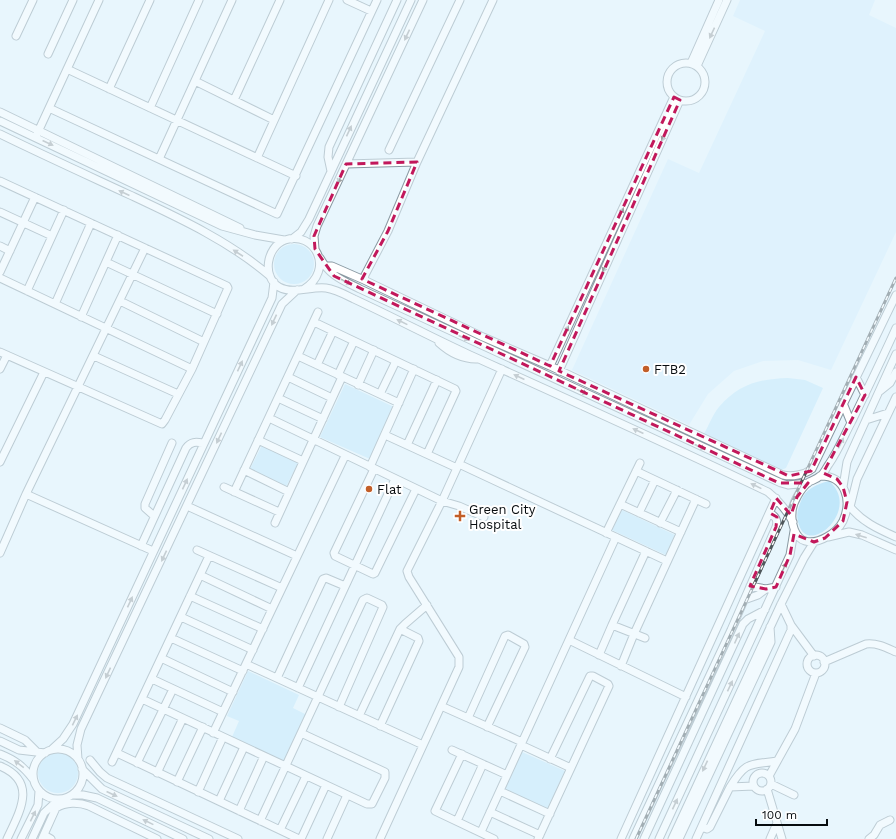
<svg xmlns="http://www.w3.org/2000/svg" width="896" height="839" font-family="'Work Sans',sans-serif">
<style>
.built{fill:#d5eefc}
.green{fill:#c1e7fa}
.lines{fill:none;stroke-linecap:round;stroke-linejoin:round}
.minor-casing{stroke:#8a9aa3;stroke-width:9}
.minor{stroke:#fff;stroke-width:7}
.rail-casing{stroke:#4f575b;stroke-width:3}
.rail{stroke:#fff;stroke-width:1.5;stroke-dasharray:4.5;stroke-linecap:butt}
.oneway{fill:#9c9e9f}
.marked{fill:none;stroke:#c2185b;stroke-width:3;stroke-dasharray:8 5;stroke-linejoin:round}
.poi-dot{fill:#c25e28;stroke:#fff;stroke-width:1.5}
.labels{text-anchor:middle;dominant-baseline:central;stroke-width:4;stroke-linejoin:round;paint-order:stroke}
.poi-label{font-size:13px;fill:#070c0f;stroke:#fff;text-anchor:start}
</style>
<rect width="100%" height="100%" fill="#e8f6fd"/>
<path class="built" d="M740 0H875L869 15 896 28V232L831 370 798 360 763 361 734 371 708 394 689 425 572 370 668 159 699 173 765 31 733 16Z"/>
<path class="green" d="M274 264a20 20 0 1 1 40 0a20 20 0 1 1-40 0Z
M788 378 805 380 823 388 786 468 781 470 704 434C709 425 713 414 719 407 739 384 759 379 788 378Z
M345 384 394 407 370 459 320 437Z
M262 445 298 463 286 487 250 469Z
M829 481C862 509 809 557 799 525 796 515 797 511 801 501 805 489 817 484 829 481Z
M622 510 675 535 666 555 612 530Z
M248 671 299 695 293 708 307 715 285 762 232 737 239 721 227 716Z
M522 752 565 771 547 810 504 790Z
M38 773a20 20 0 1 1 40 0a20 20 0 1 1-40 0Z"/>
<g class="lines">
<g class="minor-casing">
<path id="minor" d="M347 0 371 11
M493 0 417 162 388 231 365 275 364 280 483 337 550 366 783 475C792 477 804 475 812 469L896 295
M16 36 33 0
M48 54 73 0
M667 82a19 19 0 1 1 38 0a19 19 0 1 1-38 0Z
M691 63 719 0
M697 66 727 0
M67 69 296 176
M195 81 274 120
M109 89 150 0
M234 100 280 0
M49 108 277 214 377 0
M150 108 199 0
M0 112 240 228
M0 121 222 226 255 235 284 240
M0 134C43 155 87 175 130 195 179 218 229 241 270 276
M37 134 99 0
M389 150 460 0
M257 158 329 0
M159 159 232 0
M346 164 417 162
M331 171 328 157 329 147 397 0
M0 181 227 286 228 288 192 369 165 420 162 424 0 352
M0 212 52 236
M292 239 301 232 309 219 411 0
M0 246 10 251
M315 249 314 236 317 226 423 0
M320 258C330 276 342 280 360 289L781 483 788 485 808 483
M106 262 217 314
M325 266H332L364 280
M0 272 35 197
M0 278 192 369
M304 289C335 270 315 230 285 240 266 247 262 277 279 287 293 295 311 286 326 288 335 289 346 295 354 299 393 317 431 337 470 355 570 400 670 445 768 492 779 501 786 509 793 522
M27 291 64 210
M120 301 204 342
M55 304 91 223
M81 317 118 235
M314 322 455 389 456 391 427 454
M439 343C450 353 461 359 476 359
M94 356 178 394
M298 356 399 403
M317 365 333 331
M550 366 674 97
M0 369 7 355
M559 371 680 100
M338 375 354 341
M288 377 332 398
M856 377 865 395
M358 385 374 350
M880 391 890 383 896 372
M380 394 396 361
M278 398 323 419
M843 403 851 423
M269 418 442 501 459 506 484 517
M866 420 888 413
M385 435 457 468
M258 440 303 461
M407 445 437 380
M0 462 44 372
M459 464 667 561
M370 467 414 369
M374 469 334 553 335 556 373 574 375 573 416 489
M244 470 289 492
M636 471 706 504
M821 476C846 476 852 501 843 521 837 533 818 545 805 541 795 538 791 523 792 513 792 503 801 488 809 482 813 480 817 479 820 476 824 474 826 468 829 464 838 451 844 436 852 421 867 390 882 359 896 328
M224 487 279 512
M843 487 847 462 850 455 896 354
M234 492 318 312
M26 494 153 551
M620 504 681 532
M848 504C860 521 878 529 896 537
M187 506 297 556
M850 507 857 479 896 397
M639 513 655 480
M154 516 145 508V504L172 443
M275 523 342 377
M660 523 677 490
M606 533 640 463
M828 537 849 532 862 535 896 550
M141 546 186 448C191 441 196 442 204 443
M197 550 282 588
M0 553 26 494 145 248
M200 575 272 609
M750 586 766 589 776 587
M190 596 263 629
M744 600 758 595 766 589
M181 617 253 650
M791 625 814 656
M171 638 243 671
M645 638 612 625 646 551
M569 640 686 697
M599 655 612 625
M807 664a9 9 0 1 1 18 0a9 9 0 1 1-18 0Z
M161 658 233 692
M824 662 866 644C878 643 885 647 896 652
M246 664 423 745
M621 666 634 634 696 499
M277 678 323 579 326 578 345 586
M152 679 223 712
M298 688 395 479
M142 699 367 804H372L385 778V772L301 733
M441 706 522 742
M359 716 400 629 405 624 427 605
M468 718 505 636 508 635 524 644 525 647 487 727
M380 726 419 641 418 638 400 629
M0 728 25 740 37 752
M213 733 345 456
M0 741 19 750 45 753
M521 745 571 768
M33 774a25 25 0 1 1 50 0a25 25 0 1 1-50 0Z
M51 750 63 739 73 724 272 298 274 282
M452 750 507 775
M117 753 299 839
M0 754C15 760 23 766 33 779
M462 754 435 811 494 839
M78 759 77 745 81 729 282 304 297 290
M90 760 100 772 107 778 238 839
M112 762 209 556
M137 763 173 689
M0 766C38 782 20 811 7 839
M82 769 102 789 209 839
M157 773 183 718
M753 782a9 9 0 1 1 18 0a9 9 0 1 1-18 0Z
M769 776 795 729 816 673
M177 782 203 727
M771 784 794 795
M730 787C746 761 749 765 777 761
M767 789 782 839
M500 791 550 814
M198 792 223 737
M72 795H83L97 798 183 839
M219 801 244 747
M239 811 264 756
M490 812 540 835
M260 821 363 600 367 598 382 605 383 607 339 707
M457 821 483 764
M702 827 707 829 710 827 730 787 754 786
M280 830 306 776
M481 832 616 537
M44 835 51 839
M21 839 38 805 39 791
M32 839 44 813 58 800
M42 839 56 808C65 802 79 802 89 806L157 839
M301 839 326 785
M327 839 347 795
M380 839 459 667V657L409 577 407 571 442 501 502 369
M538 839 609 686 608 684 593 676H590L550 759
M621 839 776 498
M633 839 731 630 776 527C778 520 776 517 770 513
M644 839 743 624 748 619 765 610
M659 839 790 555 794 531
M672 839 781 604 804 558 814 542
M679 839 771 642 770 627
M696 839 791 630V625L781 604
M770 839 777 823
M869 839 874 835 880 825 890 820"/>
</g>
<use href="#minor" class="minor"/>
<g class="rail-casing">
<path id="rail" d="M636 839 896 278"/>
</g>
<use href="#rail" class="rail"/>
</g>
<defs><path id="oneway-solid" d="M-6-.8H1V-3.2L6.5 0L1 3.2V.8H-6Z"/></defs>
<g class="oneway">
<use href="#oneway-solid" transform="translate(712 33) rotate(115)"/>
<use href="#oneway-solid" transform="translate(407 35) rotate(115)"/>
<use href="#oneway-solid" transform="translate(349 131) rotate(-65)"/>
<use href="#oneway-solid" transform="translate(664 136) rotate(114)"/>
<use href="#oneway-solid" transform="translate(48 143) rotate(25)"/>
<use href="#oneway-solid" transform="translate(340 178) rotate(114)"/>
<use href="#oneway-solid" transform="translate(124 193) rotate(-155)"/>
<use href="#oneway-solid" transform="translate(621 213) rotate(-65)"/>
<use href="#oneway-solid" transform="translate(238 253) rotate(-147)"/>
<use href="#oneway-solid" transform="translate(605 267) rotate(114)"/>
<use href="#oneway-solid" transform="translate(346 282) rotate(28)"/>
<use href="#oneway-solid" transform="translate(274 320) rotate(115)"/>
<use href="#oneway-solid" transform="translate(402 322) rotate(-154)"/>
<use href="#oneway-solid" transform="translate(566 331) rotate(-65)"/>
<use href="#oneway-solid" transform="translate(464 338) rotate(25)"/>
<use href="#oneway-solid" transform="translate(240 366) rotate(-65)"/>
<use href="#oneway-solid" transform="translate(519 377) rotate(-155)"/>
<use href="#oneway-solid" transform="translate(582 392) rotate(25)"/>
<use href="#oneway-solid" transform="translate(638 431) rotate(-155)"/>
<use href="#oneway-solid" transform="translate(219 438) rotate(115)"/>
<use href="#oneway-solid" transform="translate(841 443) rotate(-64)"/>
<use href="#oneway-solid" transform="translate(700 447) rotate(25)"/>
<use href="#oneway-solid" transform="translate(185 484) rotate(-65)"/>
<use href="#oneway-solid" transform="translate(756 486) rotate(-154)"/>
<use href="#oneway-solid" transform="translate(861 536) rotate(-162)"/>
<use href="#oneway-solid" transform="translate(164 556) rotate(115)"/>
<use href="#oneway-solid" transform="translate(784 568) rotate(-65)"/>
<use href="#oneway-solid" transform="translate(130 602) rotate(-65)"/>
<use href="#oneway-solid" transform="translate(737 638) rotate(-66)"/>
<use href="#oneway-solid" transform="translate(108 673) rotate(115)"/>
<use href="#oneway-solid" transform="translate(730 686) rotate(-65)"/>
<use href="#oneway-solid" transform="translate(75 720) rotate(-64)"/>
<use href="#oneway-solid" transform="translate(19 764) rotate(-143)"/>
<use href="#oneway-solid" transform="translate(705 766) rotate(115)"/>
<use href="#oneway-solid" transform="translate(112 794) rotate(25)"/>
<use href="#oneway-solid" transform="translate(675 804) rotate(-65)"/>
<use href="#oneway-solid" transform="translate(33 816) rotate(-64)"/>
<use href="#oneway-solid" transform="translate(148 822) rotate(-154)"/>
</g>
<path d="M0 0H896V839H0ZM674 97 680 100 559 371 789 476 811 471 856 377 865 395 823 473 837 479 843 487 847 502 843 521 825 538 814 542 794 534 790 555 776 587 766 589 750 586 776 527 777 517 770 513 776 498 791 515 797 497 808 483H779L334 276 315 249 314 236 346 164 417 162 388 231 362 279 550 366Z" fill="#e8f6fd" fill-opacity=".55" fill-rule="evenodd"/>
<path class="marked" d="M674 97 680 100 559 371 789 476 811 471 856 377 865 395 823 473 837 479 843 487 847 502 843 521 825 538 814 542 794 534 790 555 776 587 766 589 750 586 776 527 777 517 770 513 776 498 791 515 797 497 808 483H779L334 276 315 249 314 236 346 164 417 162 388 231 362 279 550 366Z"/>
<g class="poi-dot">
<circle cx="646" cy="369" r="4"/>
<circle cx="369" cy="489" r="4"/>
<path d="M458 510h4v4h4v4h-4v4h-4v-4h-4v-4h4z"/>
</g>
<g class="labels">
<g class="poi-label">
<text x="654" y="369">FTB2</text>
<text x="377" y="489">Flat</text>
<text x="469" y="509">Green City<tspan x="469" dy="15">Hospital</tspan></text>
</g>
</g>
<path d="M756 819v6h71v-6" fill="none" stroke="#070c0f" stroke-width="2"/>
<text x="762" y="819" font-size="12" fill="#070c0f" stroke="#ffffff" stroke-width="3" paint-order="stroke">100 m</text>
</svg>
